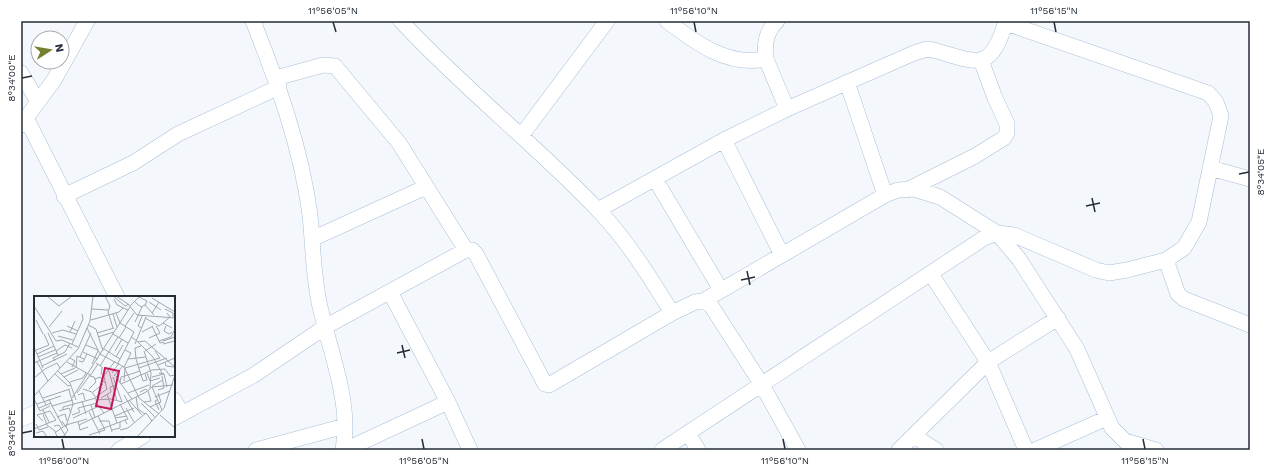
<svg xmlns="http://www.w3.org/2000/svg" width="1271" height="471" font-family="'Work Sans',sans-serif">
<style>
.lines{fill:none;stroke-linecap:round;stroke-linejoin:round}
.minor-casing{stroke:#a9bfd6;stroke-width:16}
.minor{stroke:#fff;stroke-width:15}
.ticks{fill:none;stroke:#242d36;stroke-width:1.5}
.inset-road{fill:none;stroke:#a1a7ad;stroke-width:1}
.view{fill:#c2185b;fill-opacity:0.15;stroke:#c2185b;stroke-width:2}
.inset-edge{fill:none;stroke:#242d36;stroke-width:2}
.neatline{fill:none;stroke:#242d36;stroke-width:1.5}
.ticks-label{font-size:10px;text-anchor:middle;fill:#242d36}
</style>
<rect width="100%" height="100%" fill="#f4f8fd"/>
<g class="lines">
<g class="minor-casing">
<path id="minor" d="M253 21C278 84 301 147 310 215 313 244 313 273 319 302 327 341 345 386 345 426 345 434 344 442 343 450
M401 21C463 88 535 144 598 210 627 240 650 277 672 313
M667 21C696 43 728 67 766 59
M777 21C766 31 764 45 766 59L787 109
M21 73 38 102
M276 78 323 65 335 66 399 143 466 250
M847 82 885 195
M26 118 117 297
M21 125 54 80 87 21
M521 136 607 21
M724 140 782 255
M1210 168 1250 179
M655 179 721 290
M907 190 975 156 1004 138 1007 133V124L995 98 981 60
M64 196 133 163 178 134 279 87
M598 210 724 140 787 109 914 53 927 49 933 50C978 62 990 74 1006 21
M312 239 426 187
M1166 260 1178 294 1184 299 1250 325
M931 274 988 362 1026 450
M390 292 448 402 470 450
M703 301 885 195 898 190 914 189 940 197 997 233 1019 259 1077 349 1112 428 1125 441 1156 450
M174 400 182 414
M174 418 254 375 325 327 466 250H472L476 254 545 384 549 385 672 313 695 302 703 301 710 304 762 385 798 450
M21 419 35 413
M688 433 698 450
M914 436 936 450
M119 450 143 436
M256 450 345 426
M345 450 448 402
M662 450 984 238 997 233 1014 235 1096 270 1109 273 1127 270 1166 260 1184 248 1199 222 1221 116 1216 102 1208 93 1006 23
M899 450 988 362 1058 318
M1035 450 1107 418"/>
</g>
<use href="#minor" class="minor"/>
</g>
<path class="ticks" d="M333 22 336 32M694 22 696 32M1054 22 1056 32M22 78 32 76M1239 174 1249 172M1092 198 1095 212M1086 206 1100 203M747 271 750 285M741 280 755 277M402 345 405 358M397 353 410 350M22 433 32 431M62 439 64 449M422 439 424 449M783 439 785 449M1143 439 1145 449"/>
<g transform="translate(34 296)">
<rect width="141" height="141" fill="#f4f8fd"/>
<path class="inset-road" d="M13 0 25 10 38 0M71 0 76 10 74 16 79 32M79 0 91 10 95 8M82 0 94 8 103 19 141 22M118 2 141 16M80 3 83 9 94 14M101 6 107 11 111 9 113 5 105 1M115 6 127 14M111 9 120 19M0 10 22 45 28 44 44 51M96 10 106 0M58 13 74 14M131 13 139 17V21M82 17 86 27 100 36 84 67M118 17 125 6M79 18 83 31M111 22 125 30 129 27 138 32M2 24 9 38M57 24 85 16 89 12M101 26 108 11M129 27 136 21 133 17M54 29 62 33 69 55M33 30 44 35M91 30 100 17M118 30 126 47 130 46M132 30 130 35 135 38 138 36M15 31 28 15M53 32 66 58 90 71 105 102 125 118M108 32 104 30 108 20M36 36 41 25M108 36 119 30M14 37 24 59M18 37 29 34 42 38M63 37 80 32M79 38 94 47M24 40 39 44M64 41 80 36M97 41 103 45 119 61 128 77M85 42 92 31M115 42 126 37 122 30M125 45 137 41 141 33M129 45 141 41M104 46 111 45 141 71M38 48 49 23 48 18M101 48 112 21M129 48 141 45M52 49 64 54M0 51 9 72M70 53 86 63M2 54 15 49 10 38M22 55 31 49 38 52M81 55 88 43M110 55 117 77 116 92M111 55 122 48M49 56 64 63M3 58 20 50M4 61 21 54M46 61 57 37M82 61 89 49M36 62 41 65 38 71M94 63 112 61M102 63 109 85 113 84 111 78M102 63 101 52 107 50M21 65 19 62 31 56 36 47M45 65 49 66 53 58M3 66 14 85M33 66 56 79 43 97M131 66 132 70 140 71M0 67 23 57M62 67 68 71 67 79M58 68 64 55M124 69 141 62M8 70 33 58M66 70 84 41M90 71 97 57 91 54M42 72 43 60 50 63M91 72 126 62 121 55M105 72 133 62M24 75 36 87 42 104M75 75 83 105M78 77 85 67M113 77 116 85 126 82M125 77 130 78 133 91M21 78 34 90 37 89M27 78 41 72M94 79 106 75M56 80 64 68M80 80 89 70M82 80 87 88 118 74 131 73 136 80 141 79M30 81 44 74M79 81 88 106M118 81 130 78M0 82 11 73 23 67 26 72M61 83 66 81 71 87M90 85 91 72M36 86 49 82 52 77M86 87 87 81 94 79M87 88 98 103M118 90 129 84M118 91 128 114M55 93 62 86 60 81 56 80M73 94 70 80 81 65M124 94 130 92 128 80M5 95 12 109M59 96 69 88M106 96 112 93 114 95 117 105 110 106M94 97 115 89M73 98 83 127M44 99 49 97 51 104M90 99 100 116M0 100 44 53 56 25 59 0M62 101 73 93M102 101 104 113 111 118M121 101 136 95M9 102 36 93M38 102 96 11M67 102 77 96 76 91 83 89M0 103 6 115 16 110M15 103 18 110 39 104M61 104 77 103 88 106M95 104 108 119M123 104 121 105 125 114M48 105 52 118M62 107 70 117M107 107 121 121M3 108 27 100M86 108 94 123 91 124M57 109 61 122M18 110 29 130M116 111 127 106 124 97M5 112 17 107M92 112 100 126M9 114 15 126M29 114V111L62 102 58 96 49 93M25 115 35 112 37 117M55 116 66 138M9 118 13 129 21 135 23 141M38 119 46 116 44 112 63 107M126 119 141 132M81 120 100 112M23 121 31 118 33 125M39 122 63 111M81 122 93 120M9 125 3 119 16 115 22 124 12 128M28 125 34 134 29 141M65 125H75L78 136M44 126 45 129 64 120M2 128 5 134 14 131M45 129 46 134 54 131M20 130 25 129 32 141M32 131 39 108 35 94M0 133 12 128M65 134 91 124 93 128M78 134 86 132V126M86 134 94 132 112 117 118 125M22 136 32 129 53 123M2 137 9 135 13 141M55 139 71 134 64 120 112 96 118 91 139 89M103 141 130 112 141 79"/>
<path class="view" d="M71 72 85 75 77 113 62 110Z"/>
<rect width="141" height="141" class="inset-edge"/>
</g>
<rect width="1271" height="471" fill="none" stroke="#ffffff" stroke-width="44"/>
<g transform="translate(50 50) rotate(78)"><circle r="19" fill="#ffffff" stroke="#a7abaf"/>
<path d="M0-3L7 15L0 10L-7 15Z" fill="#76802d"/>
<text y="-6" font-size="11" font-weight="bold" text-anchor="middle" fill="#242d36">N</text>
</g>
<rect x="22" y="22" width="1227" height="427" class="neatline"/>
<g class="ticks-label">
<text x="333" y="14">11°56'05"N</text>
<text x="694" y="14">11°56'10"N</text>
<text x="1054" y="14">11°56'15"N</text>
<text transform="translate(11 78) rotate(-90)" y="4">8°34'00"E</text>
<text transform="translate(1260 172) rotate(-90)" y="4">8°34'05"E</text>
<text transform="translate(11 433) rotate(-90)" y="4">8°34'05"E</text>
<text x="64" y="464">11°56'00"N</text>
<text x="424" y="464">11°56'05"N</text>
<text x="785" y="464">11°56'10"N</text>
<text x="1145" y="464">11°56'15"N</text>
</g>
</svg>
